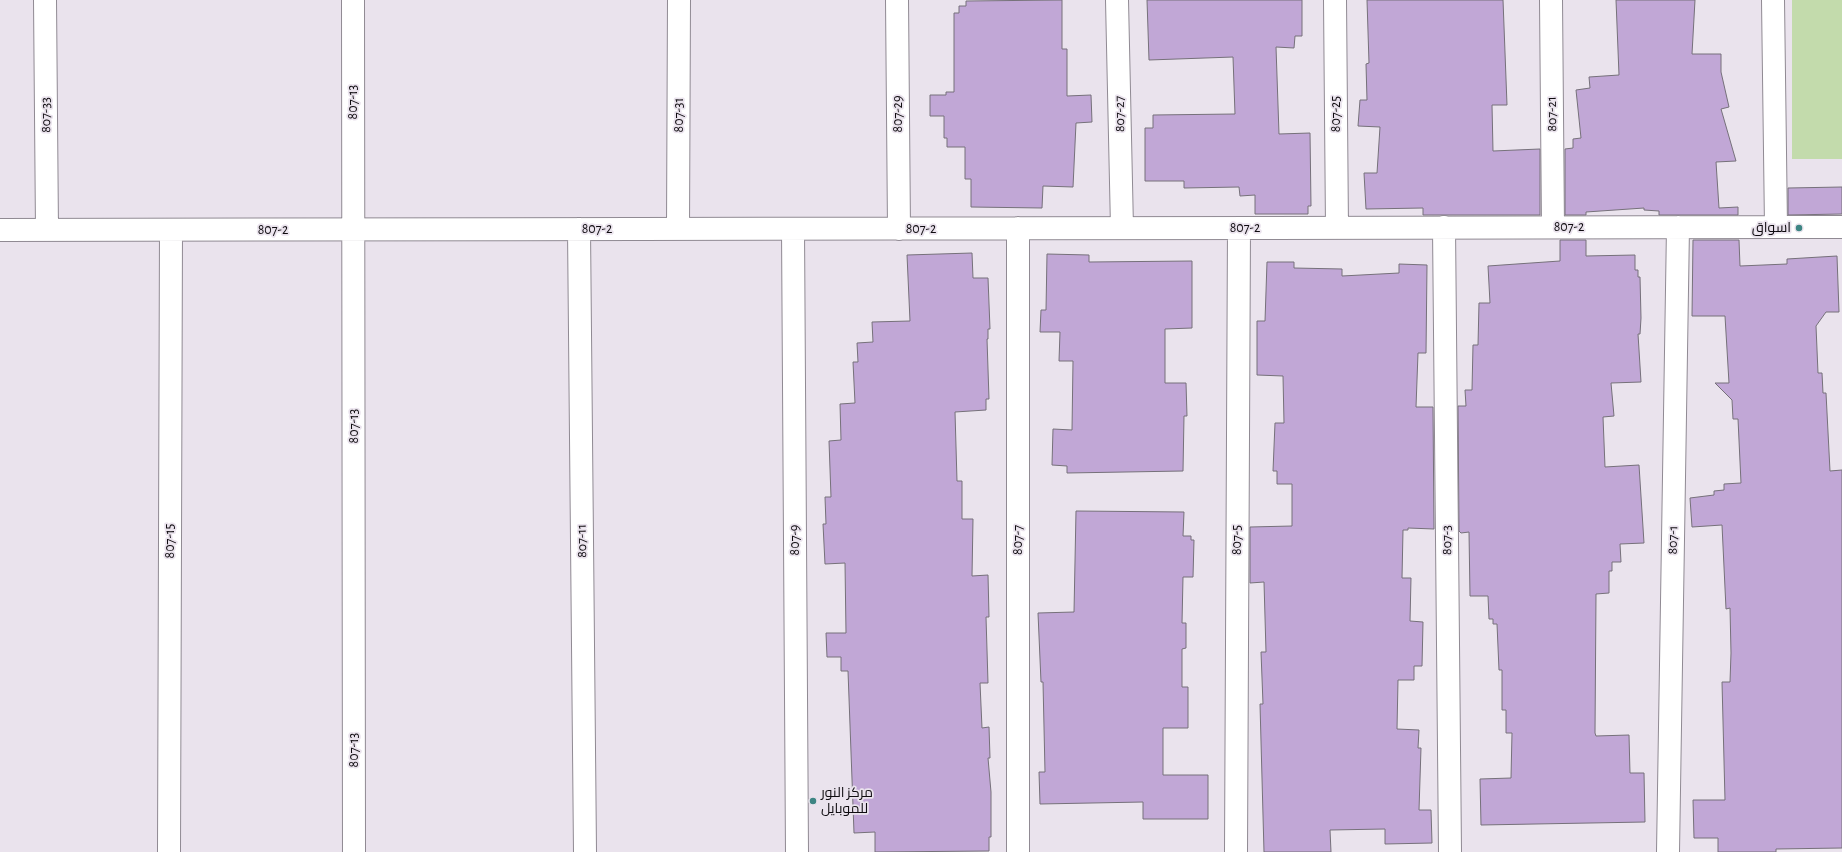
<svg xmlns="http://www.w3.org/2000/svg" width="1842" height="852" font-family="'Alegreya Sans',Cairo,sans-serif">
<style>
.green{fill:#c3dbac}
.building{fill:#c1a7d6;stroke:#76717a}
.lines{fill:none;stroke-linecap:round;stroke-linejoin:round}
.minor-casing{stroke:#908a93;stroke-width:24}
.minor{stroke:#fff;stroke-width:22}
.poi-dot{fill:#3d8583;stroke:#eae3ed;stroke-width:1.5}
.labels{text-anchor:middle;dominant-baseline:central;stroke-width:3.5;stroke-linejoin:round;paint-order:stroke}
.street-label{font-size:14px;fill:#0f0c10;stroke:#eae3ed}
.poi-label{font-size:14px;fill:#0f0c10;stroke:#eae3ed;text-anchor:end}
</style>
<rect width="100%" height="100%" fill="#eae3ed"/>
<path class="green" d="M1792 0H1842V159H1792Z"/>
<path class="building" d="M1062 0V49H1067V96L1091 95 1092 122 1076 123 1073 187 1043 186 1042 208 971 207V179H965V147H947V138H944V116H930V95H946V92H954V13H959V6H966V1Z
M1147 0H1302V36H1295L1294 48 1276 47 1279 134 1310 133 1311 206H1308V214H1255V195L1240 196 1239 187 1184 188V181H1145V128H1153V115L1235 114 1233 57 1149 60Z
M1367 0H1503L1507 105H1492L1493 151 1540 149V215H1423V208L1366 209 1364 173H1377L1380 127 1358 126 1360 100H1367L1366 64 1369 63Z
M1616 0H1695L1692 54H1721V72L1729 107 1721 109 1736 161 1716 162 1719 208 1738 207V215H1659V211L1644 210V208L1586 212V215H1565V149L1573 148V139L1581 138 1576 90 1590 88 1589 77 1619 75Z
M1842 187V214L1788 215V188Z
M1560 240H1586V256L1635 255V270H1638V277H1640L1641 318 1640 334H1638L1641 382 1611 383 1614 416 1603 417 1605 467 1639 465 1644 543 1620 544 1621 562H1612V571H1609V593L1596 594 1595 733 1596 736 1629 735 1630 773H1644L1645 822 1481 825 1480 779 1511 778 1512 733H1506V710H1502V670H1499L1497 624H1493V619H1489L1488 596H1470L1469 532 1461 533 1459 531 1458 406H1466L1465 390H1472L1473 345H1478L1479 303H1490L1488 266 1560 261Z
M1693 240H1739L1740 266 1787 264V259L1837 256 1839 312H1826L1816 326 1818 373H1822L1823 393H1826L1830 471 1842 470V848L1776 849V852H1718V838H1694L1693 800H1725L1722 682H1730L1731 653 1730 608 1726 609 1722 525 1692 527 1690 498 1714 495V491L1724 490V484L1741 483 1738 419H1733L1732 400 1715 383H1729L1725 316H1692Z
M972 253 973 278H988L990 329H988V339H987L989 399H986V410L955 412 957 481H962V519H973L972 576 988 575 989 617H986L988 683H980L982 728 989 727 990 758H988L991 792V837H989V851L875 852V832L854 833 848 671H841V657H827L826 633H846L845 563 825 564 823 524H826L825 497H831L829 441 841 440 840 404 855 403 853 362H858L857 343 873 342 872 322 910 321 907 255Z
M1047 254 1089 255V262L1192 261V328L1165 329V383H1186L1187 416H1184L1183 471 1067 473V466L1052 465 1053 429 1072 430 1073 361H1059L1060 332H1040L1041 310H1046Z
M1267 262H1294V268L1342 269V276L1399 273V264L1427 265 1426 353H1418L1416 407H1433L1434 529 1408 528V530H1403L1402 578H1411L1410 621 1423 622 1422 666H1414V680H1398L1397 729 1419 730 1418 748H1421L1419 810H1431L1432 843 1385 844V829L1330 830 1331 852H1264L1260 704H1263L1261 652H1266L1264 582 1250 583V527L1292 526V484H1277V471H1273L1275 423H1284L1283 376 1257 375V321H1265Z
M1076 511 1184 512 1183 536H1191V540H1194L1193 577H1183L1182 623H1186V648L1182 649V687H1188V728H1163V775H1208V819H1143V802L1040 804 1039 772H1045L1043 682H1041L1038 613 1074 612Z"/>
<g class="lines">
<g class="minor-casing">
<path id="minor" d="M45 0 47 230
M353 0 354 852
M897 0 899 229
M1117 0 1122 228
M1335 0 1337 228
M1551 0 1553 227
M1773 0 1776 227
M1444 227 1450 852
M1018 228V852
M579 229 585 852
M678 229 679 0
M793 229 797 852
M0 230 1842 227
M169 852 171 230
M1236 852 1239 228
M1668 852 1678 227"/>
</g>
<use href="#minor" class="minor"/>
</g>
<g class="poi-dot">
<circle cx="1799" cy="228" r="4"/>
<circle cx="813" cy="801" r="4"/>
</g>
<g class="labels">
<g class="street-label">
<text transform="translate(353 102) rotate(-90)">807-13</text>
<text transform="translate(898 114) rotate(-90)">807-29</text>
<text transform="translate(1120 114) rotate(-91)">807-27</text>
<text transform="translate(1336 114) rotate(-90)">807-25</text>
<text transform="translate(1552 114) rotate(-91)">807-21</text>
<text transform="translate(46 115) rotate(-91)">807-33</text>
<text transform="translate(679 115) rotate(-90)">807-31</text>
<text x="1569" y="227">807-2</text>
<text x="1245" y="228">807-2</text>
<text x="597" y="229">807-2</text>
<text x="921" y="229">807-2</text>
<text x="273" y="230">807-2</text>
<text transform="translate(354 426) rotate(-90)">807-13</text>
<text transform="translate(795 540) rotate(-90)">807-9</text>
<text transform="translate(1018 540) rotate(-90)">807-7</text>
<text transform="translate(1237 540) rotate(-90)">807-5</text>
<text transform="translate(1447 540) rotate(-91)">807-3</text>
<text transform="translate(1673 540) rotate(-89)">807-1</text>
<text transform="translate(170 541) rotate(-90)">807-15</text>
<text transform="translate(582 541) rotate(-91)">807-11</text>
<text transform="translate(354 750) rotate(-90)">807-13</text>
</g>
<g class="poi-label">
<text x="1791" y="228">اسواق</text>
<text x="821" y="793" text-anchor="start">مركز النور<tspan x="821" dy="16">للموبايل</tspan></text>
</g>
</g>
</svg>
